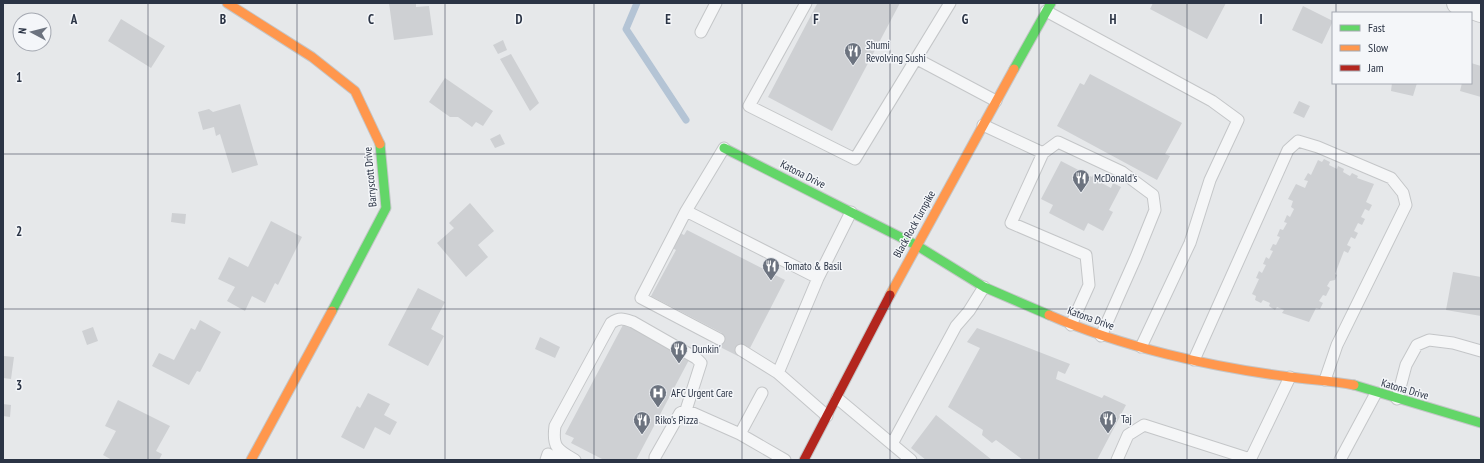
<svg xmlns="http://www.w3.org/2000/svg" width="1484" height="463" font-family="'PT Sans Narrow',sans-serif">
<style>
.lines{fill:none;stroke-linecap:round;stroke-linejoin:round}
.stream{stroke:#b4c4d5;stroke-width:7}
.building{fill:#ced0d3}
.lane-casing{stroke:#c4c6c8;stroke-width:13}
.street-casing{stroke:#c4c6c8;stroke-width:24}
.fast-casing{stroke:#c4c6c8;stroke-width:11}
.slow-casing{stroke:#c4c6c8;stroke-width:11}
.jam-casing{stroke:#c4c6c8;stroke-width:11}
.lane{stroke:#f5f6f7;stroke-width:11}
.street{stroke:#f5f6f7;stroke-width:22}
.fast{stroke:#63d668;stroke-width:9}
.slow{stroke:#ff974d;stroke-width:9}
.jam{stroke:#b3261e;stroke-width:9}
.grid{fill:none;stroke:#2b3445;stroke-width:1;stroke-opacity:0.55}
.labels{text-anchor:middle;dominant-baseline:central;stroke-width:3;stroke-linejoin:round;paint-order:stroke}
.poi-label{font-size:11px;fill:#2b3445;stroke:#f4f6f9;text-anchor:start}
.street-label{font-size:11px;fill:#2b3445;stroke:#f4f6f9}
.grid-label{font-size:13px;text-anchor:middle;font-weight:bold;fill:#2b3445;stroke:#f4f6f9;stroke-width:3;stroke-linejoin:round;paint-order:stroke}
</style>
<rect width="100%" height="100%" fill="#e6e8ea"/>
<g class="lines">
<path class="stream" d="M637 3 626 29 686 120"/>
</g>
<path class="building" d="M389 3H416V7L429 6 433 35 394 40Z
M815 3H900L832 131 768 97 817 4Z
M1153 3H1226L1207 39 1150 9Z
M1303 6 1333 21 1322 44 1292 30Z
M121 19 165 46 151 68 108 41Z
M503 40 507 50 498 54 493 45Z
M511 54 539 103 530 111 500 59Z
M1471 63 1481 66V97L1460 91 1462 83H1471Z
M1090 74 1182 123 1165 154 1170 156 1157 180 1057 126 1080 83 1084 85Z
M445 78 493 111 483 126 476 122 472 127 458 117H450L429 102Z
M1392 83H1417L1413 96 1391 91Z
M1299 101 1310 106 1304 118 1293 113Z
M240 104 258 165 232 173 220 134 216 136 214 127 203 130 198 112 209 109 213 112Z
M500 134 505 144 495 148 490 139Z
M1324 159 1330 162 1329 165 1337 169 1338 166 1344 169 1343 172 1350 176 1352 173 1358 176 1357 178 1374 184 1366 202 1372 205 1369 211 1365 209 1361 217 1365 219 1362 225 1358 223 1354 231 1358 233 1355 239 1351 237 1347 245 1351 247 1348 253 1344 251 1335 274 1337 275 1335 280 1330 281 1327 286 1330 288 1326 296 1323 295 1319 301 1323 303 1320 309 1316 308 1309 322 1282 313 1284 310 1277 307 1275 310 1269 306 1270 303 1263 300 1261 303 1255 300 1256 296 1252 294 1259 279 1256 278 1259 271 1262 273 1266 265 1263 264 1266 257 1269 259 1273 251 1270 250 1273 244 1276 245 1280 237 1277 236 1280 229 1283 230 1287 223 1284 222 1287 215 1290 217 1294 209 1291 207 1293 201 1288 199 1296 184 1305 188 1308 181 1304 180 1308 173 1311 175 1318 160 1322 162Z
M1061 161 1092 177 1094 173 1102 177 1100 182 1111 188 1113 183 1121 187 1109 210 1113 212 1103 231 1088 223 1084 231 1049 213 1053 205 1041 199Z
M470 203 494 231 478 245 488 257 466 277 437 243 454 228 449 223Z
M172 213 186 214 185 224 171 222Z
M271 221 302 237 278 285 275 283 265 303 252 296 245 311 227 301 235 287 218 279 229 257 248 267Z
M687 230 785 280 750 348 744 345 738 356 716 345 722 333 651 296 676 250 671 247 678 232 684 235Z
M1453 272 1481 277V316L1446 310Z
M418 288 445 302 431 329 444 336 428 366 388 345Z
M200 320 221 332 200 372 197 371 189 385 152 366 159 353 174 360 191 328 195 330Z
M624 323 690 358 636 460H604L571 443 574 438 565 434Z
M93 327 98 341 87 345 82 331Z
M977 328 1070 364 1065 374 1058 371 1056 379 1102 398 1104 395 1126 405 1097 460H1023L996 440 992 443 982 435 983 430 948 407 980 348 967 342Z
M540 337 560 347 555 358 535 349Z
M4 356 14 357 11 379 3 378Z
M368 393 390 404 384 415 397 422 390 435 375 427 364 449 341 437 357 406 360 408Z
M118 400 170 426 156 451 162 454 159 460H112L103 455 116 431 105 426Z
M3 404 11 405 10 417 3 416Z
M936 415 992 460H926L911 448Z"/>
<g class="lines">
<g class="lane-casing">
<path id="lane" d="M806 3 749 106 855 159 950 3
M1046 11 1212 101 1238 120 1210 180 1190 243 1141 347
M701 32 716 3
M917 59 996 101
M983 125 1043 153
M686 211 818 278 778 373
M818 278 851 212
M1071 325 1089 285 1086 255 1011 223 1043 153 1058 142 1122 172 1153 195 1155 210 1136 257 1101 336
M719 339 641 298 686 211 724 148
M741 350 778 373 827 416
M1194 360 1288 150 1298 141 1318 147 1391 178 1403 193 1406 205 1337 345 1325 380
M837 398 911 460
M1397 399 1406 365 1417 345 1429 340 1453 343 1481 351
M740 434 762 393
M892 444 956 326 969 311 984 287
M546 460 548 454 559 460
M575 460C558 450 552 448 555 426L611 323C620 317 624 319 633 322L696 358 701 363 686 410
M655 460V457L680 413 686 410 740 434 785 460
M1117 460 1128 435 1144 425 1250 459
M1250 460 1290 377
M1340 460 1376 393"/>
</g>
<g class="street-casing">
<path id="street" d="M1458 3 1481 11"/>
</g>
<g class="fast-casing">
<path id="fast" d="M1014 69 1051 3
M724 148 916 245 984 287 1049 315
M332 311 386 208 380 144
M1354 385 1481 423"/>
</g>
<g class="slow-casing">
<path id="slow" d="M227 3 312 57 355 91 380 144
M890 295 1014 69
M1049 315C1122 347 1211 367 1290 377 1312 380 1333 381 1354 385
M251 460 332 311"/>
</g>
<g class="jam-casing">
<path id="jam" d="M804 460 890 295"/>
</g>
<use href="#lane" class="lane"/>
<use href="#street" class="street"/>
<use href="#fast" class="fast"/>
<use href="#slow" class="slow"/>
<use href="#jam" class="jam"/>
</g>
<path class="grid" d="M148 3V460M297 3V460M445 3V460M594 3V460M742 3V460M890 3V460M1039 3V460M1187 3V460M1336 3V13M1336 83V460M3 154H1481M3 309H1481"/>
<defs>
<g id="restaurant-pin" transform="scale(0.9)"><path d="M0 17L-7.5 6A9.5 9.5 0 1 1 7.5 6Z" fill="#6c737f" stroke="#f4f6f9"/><path d="M-5-6h1v4h1v-4h1v4h1v-4h1v5L-1.5 .5V6h-2V.5L-5-1ZM5-6V6H3V1.5H1.5Q1.5-4 5-6Z" fill="#fff"/></g>
<g id="hospital-pin" transform="scale(0.9)"><path d="M0 17L-7.5 6A9.5 9.5 0 1 1 7.5 6Z" fill="#6c737f" stroke="#f4f6f9"/><path d="M-5-5h3v3.5h4V-5h3V5h-3V1.5h-4V5h-3Z" fill="#fff"/></g>
</defs>
<g fill-rule="evenodd">
<use href="#restaurant-pin" x="853" y="51"/>
<use href="#restaurant-pin" x="1081" y="178"/>
<use href="#restaurant-pin" x="771" y="266"/>
<use href="#restaurant-pin" x="679" y="349"/>
<use href="#hospital-pin" x="658" y="393"/>
<use href="#restaurant-pin" x="1108" y="419"/>
<use href="#restaurant-pin" x="642" y="420"/>
</g>
<g class="labels">
<g class="poi-label">
<text x="866" y="45">Shumi<tspan x="866" dy="13">Revolving Sushi</tspan></text>
<text x="1094" y="178">McDonald's</text>
<text x="784" y="266">Tomato &amp; Basil</text>
<text x="692" y="349">Dunkin'</text>
<text x="671" y="393">AFC Urgent Care</text>
<text x="1121" y="419">Taj</text>
<text x="655" y="420">Riko's Pizza</text>
</g>
<g class="street-label">
<text transform="translate(803 174) rotate(27)">Katona Drive</text>
<text transform="translate(370 177) rotate(-95)">Barryscott Drive</text>
<text transform="translate(914 224) rotate(-61)">Black Rock Turnpike</text>
<text transform="translate(1091 318) rotate(20)">Katona Drive</text>
<text transform="translate(1405 389) rotate(16)">Katona Drive</text>
</g>
</g>
<g class="grid-label">
<text x="74" y="24">A</text>
<text x="223" y="24">B</text>
<text x="371" y="24">C</text>
<text x="519" y="24">D</text>
<text x="668" y="24">E</text>
<text x="816" y="24">F</text>
<text x="965" y="24">G</text>
<text x="1113" y="24">H</text>
<text x="1261" y="24">I</text>
<text x="19" y="82">1</text>
<text x="19" y="236">2</text>
<text x="19" y="390">3</text>
</g>
<rect width="1484" height="463" fill="none" stroke="#2b3445" stroke-width="8"/>
<rect x="1332" y="12" width="140" height="72" fill="#f4f6f9" stroke="#a4a8b1"/>
<rect x="1340" y="25" width="20" height="6" fill="#63d668" stroke="#a4a8b1"/>
<text x="1368" y="32" font-size="12" fill="#2b3445">Fast</text>
<rect x="1340" y="45" width="20" height="6" fill="#ff974d" stroke="#a4a8b1"/>
<text x="1368" y="52" font-size="12" fill="#2b3445">Slow</text>
<rect x="1340" y="65" width="20" height="6" fill="#b3261e" stroke="#a4a8b1"/>
<text x="1368" y="72" font-size="12" fill="#2b3445">Jam</text>
<g transform="translate(32 32) rotate(277)"><circle r="19" fill="#f4f6f9" stroke="#a4a8b1"/>
<path d="M0-3L7 15L0 10L-7 15Z" fill="#6c737f"/>
<text y="-6" font-size="11" font-weight="bold" text-anchor="middle" fill="#2b3445">N</text>
</g>
</svg>
